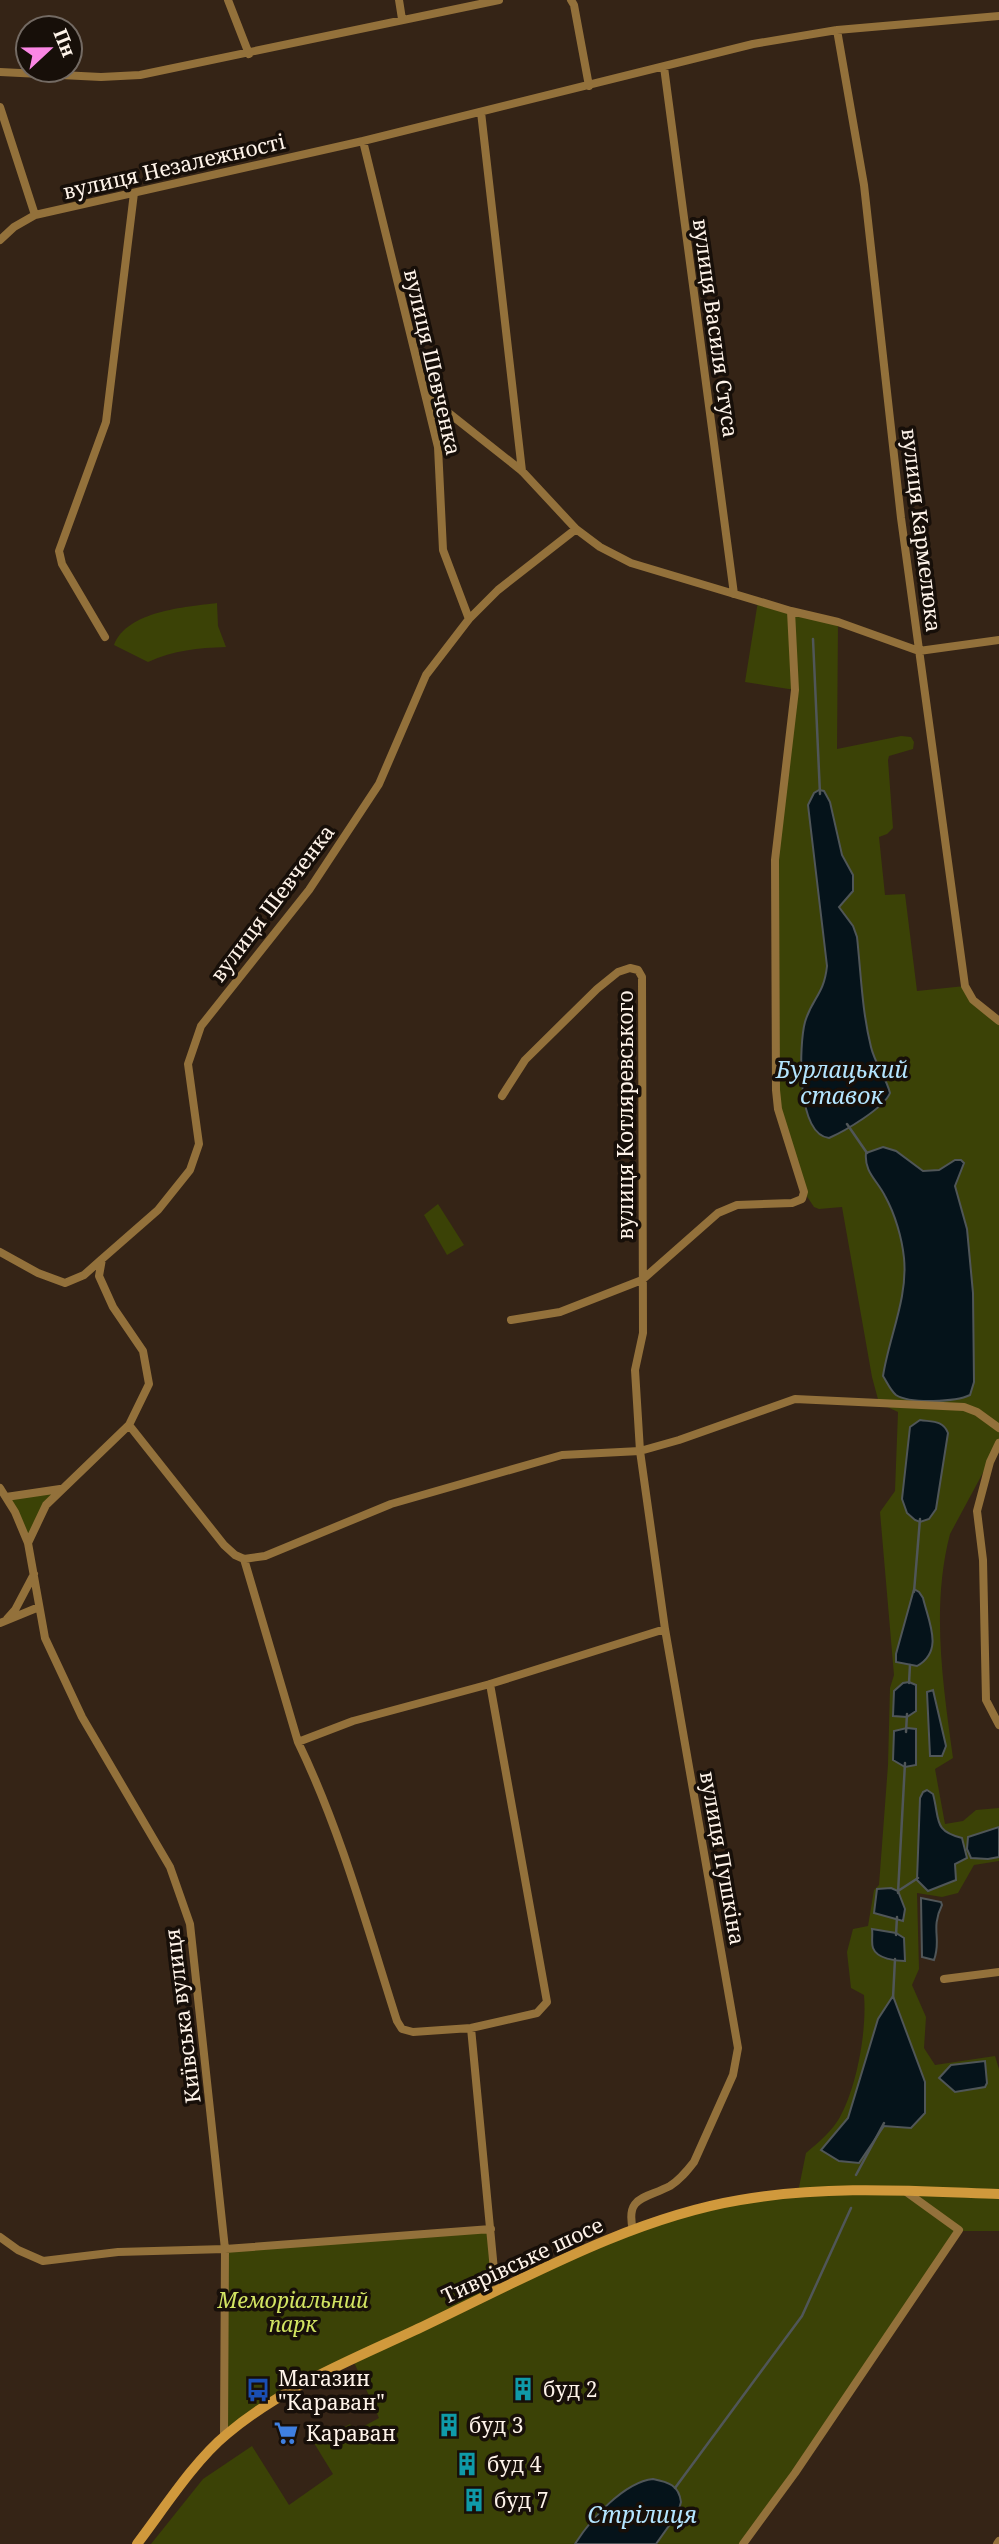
<svg xmlns="http://www.w3.org/2000/svg" width="999" height="2544" font-family="'Noto Serif',serif">
<style>
.green{fill:#3b4206}
.water{fill:#05131a;stroke:#505658;stroke-width:2}
.lines{fill:none;stroke-linecap:round;stroke-linejoin:round}
.stream{stroke:#505658;stroke-width:2.5}
.street{stroke:#93713b;stroke-width:8}
.secondary{stroke:#d0993c;stroke-width:10}
.labels{text-anchor:middle;dominant-baseline:central;stroke-width:7;stroke-linejoin:round;paint-order:stroke}
.street-label{font-size:21px;fill:#fef3e9;stroke:#170f09}
.park-label{font-size:21px;font-style:italic;fill:#d2e462;stroke:#170f09}
.poi-label{font-size:21px;fill:#fef3e9;stroke:#170f09;text-anchor:start}
.water-label{font-size:23px;font-style:italic;fill:#b4e5ff;stroke:#170f09}
</style>
<rect width="100%" height="100%" fill="#352416"/>
<path class="green" d="M758 601 838 622 837 749 901 736 911 737 914 742 913 749 889 756 888 760 893 828 887 834 879 837 885 895 905 894 917 991 965 986 969 993 999 1021V1443L950 1534C931 1607 943 1685 953 1758L935 1769 945 1824 963 1821 976 1810 999 1808V1861L974 1865 958 1893 942 1897 917 1893 919 1969 912 1985 926 2017 924 2048 935 2065 995 2056 999 2069V2231H959L849 2394 740 2544H656L671 2523 581 2534 575 2544H151L203 2479 252 2446 289 2505 333 2474 314 2443 350 2424 355 2431 379 2418 353 2360 304 2383 224 2436 225 2249 491 2229 496 2291 674 2217 798 2192 806 2153C818 2143 833 2130 840 2117 857 2086 867 2030 864 1995L851 1988 847 1952 853 1929 868 1926 874 1890 879 1885 888 1765 890 1688 894 1675 880 1512 895 1491 898 1412 879 1403 872 1377 842 1207 819 1209 814 1207 804 1192 778 1109 775 860 795 690 745 682Z
M217 603 218 626 226 647C198 648 174 650 148 662L114 645C127 611 185 607 217 603Z
M438 1204 464 1245 447 1255 424 1215Z
M60 1489 28 1543 6 1497Z"/>
<path class="water" d="M819 790 824 791 830 802 842 855 853 875V891L839 907 853 926 857 937C861 974 862 1011 871 1047 875 1064 886 1077 890 1093 884 1108 845 1131 829 1138 796 1134 799 1044 805 1022 812 998 824 995 827 966L808 805 814 793Z
M883 1147 896 1151 923 1171 939 1170 955 1160H961L964 1163 955 1186 967 1229 973 1293 974 1382 970 1395C956 1402 910 1404 896 1395 890 1390 887 1382 883 1376 889 1337 908 1298 904 1258 902 1238 895 1214 885 1196 877 1180 864 1172 866 1153Z
M920 1420C932 1422 943 1420 948 1433L936 1509 929 1519 920 1522 915 1520 907 1513 902 1499 910 1427Z
M914 1589 919 1592 923 1598C929 1623 944 1651 917 1666L896 1662V1654Z
M909 1682 916 1685V1711L907 1717 893 1716 894 1691 903 1683Z
M933 1690 946 1746 942 1756H930L927 1692Z
M907 1728 916 1729V1765L905 1767 893 1760 894 1731Z
M927 1790 933 1794C940 1820 933 1831 962 1838L967 1858 955 1864 956 1880 928 1891 917 1880 920 1798 923 1792Z
M999 1827V1857L988 1859 971 1858 967 1849 968 1837Z
M891 1888 898 1891 905 1909 903 1921 874 1913 877 1889Z
M921 1898 941 1902 942 1905C930 1929 942 1939 934 1960L922 1957Z
M872 1929 896 1933 904 1938 905 1961C896 1961 877 1959 873 1948 871 1943 873 1935 872 1929Z
M893 1996 925 2082V2113L911 2128 884 2126 859 2163 839 2161 821 2150 848 2118 878 2019Z
M985 2061 987 2083 985 2087 955 2092 939 2078 951 2065Z
M653 2479C668 2482 679 2485 681 2502L678 2513 656 2544H575C590 2520 624 2482 653 2479Z"/>
<g class="lines">
<path class="stream" d="M813 639 820 794
M847 1124 867 1153
M914 1592 920 1519
M909 1683 910 1665
M906 1732 907 1714
M898 1891 918 1878
M898 1893 905 1763
M896 1935 897 1917
M893 1998 895 1959
M856 2175 884 2123
M675 2488 802 2316 851 2208"/>
<path class="street" d="M228 0 249 54
M399 0 402 19
M571 0 574 5 589 86
M837 30 864 185 901 518 965 986 973 1000 999 1021
M664 67 734 594
M0 72 101 77 140 75 499 0
M0 107 35 215
M481 112 522 471
M0 240 14 227 35 215 363 141 753 44 837 30 999 16
M426 395 522 471 576 529 600 547 631 563 791 611 838 622 919 651 999 640
M469 619 498 590 576 529
M105 637 62 564 59 551 106 422 134 193
M502 1096 525 1060 597 989 618 972 630 968 638 970 642 977 643 1333 635 1370 640 1451 665 1629 738 2048 733 2075 694 2162C687 2171 680 2180 670 2186 645 2199 625 2196 633 2230
M0 1252 38 1273 65 1283 84 1275 102 1259
M511 1320 560 1312 642 1280 718 1213 737 1205 792 1203 802 1199 804 1192 778 1109 776 1090 775 860 795 690 791 611
M129 1425 224 1545 235 1555 244 1559 298 1742C341 1831 367 1927 397 2021L402 2029 413 2032 471 2028 537 2013 547 2002 490 1684
M999 1443 990 1462 977 1511 983 1560 986 1700 999 1725
M0 1488 15 1512 28 1543 45 1638 82 1717 170 1867 190 1924 225 2249 224 2436
M6 1497 60 1489
M28 1543 46 1505 129 1425 149 1384 143 1351 113 1307 99 1276 102 1259 158 1210 190 1170 199 1144 188 1064 201 1026 309 890 379 784 426 675 469 619 443 550 438 447 363 141
M244 1559 265 1556 391 1504 562 1455 640 1451 679 1440 795 1399 964 1407 977 1412 999 1428
M7 1619 15 1610 34 1574
M0 1623 39 1607
M298 1742 353 1721 490 1684 665 1629
M944 1979 999 1972
M471 2028 496 2291
M0 2237 18 2250 43 2261 118 2252 225 2249 491 2229
M743 2544 795 2473 959 2230 905 2191
M997 2544 999 2541"/>
<path class="secondary" d="M137 2544C163 2510 194 2461 227 2434 285 2385 359 2357 426 2325 525 2278 632 2218 740 2200 826 2185 912 2191 999 2194"/>
</g>
<defs>
<g id="building-bare" transform="scale(1.89)"><path d="M-4-6H4V6H1V3H-1V6H-4ZM-2.5-4.3h1.7v1.8h-1.7ZM.8-4.3h1.7v1.8H.8ZM-2.5-1h1.7V.8h-1.7ZM.8-1h1.7V.8H.8Z" fill="#0f9aa8" stroke="#170f09" stroke-width="2.5" paint-order="stroke"/></g>
<g id="bus-bare" transform="scale(1.89)"><path d="M-5-6H5V4H4V6H2V4H-2V6H-4V4H-5ZM-3.5-4V0h7V-4ZM-3.5 1.2v1.5H-2V1.2ZM2 1.2v1.5H3.5V1.2Z" fill="#1a4fb4" stroke="#170f09" stroke-width="2.5" paint-order="stroke"/></g>
<g id="supermarket-bare" transform="scale(1.89)"><path d="M-6-5.5h2.5l.6 2H6L4.5 2H-2.5L-4.4-4H-6ZM-1.5 3.2a1.3 1.3 0 1 0 .1 0ZM3 3.2a1.3 1.3 0 1 0 .1 0Z" fill="#3f7fe0" stroke="#170f09" stroke-width="2.5" paint-order="stroke"/></g>
</defs>
<g fill-rule="evenodd">
<use href="#building-bare" x="523" y="2389"/>
<use href="#bus-bare" x="258" y="2390"/>
<use href="#building-bare" x="449" y="2425"/>
<use href="#supermarket-bare" x="286" y="2433"/>
<use href="#building-bare" x="467" y="2464"/>
<use href="#building-bare" x="474" y="2500"/>
</g>
<g class="labels">
<g class="street-label">
<text transform="translate(174 166) rotate(-13)">вулиця Незалежності</text>
<text transform="translate(716 328) rotate(82)">вулиця Василя Стуса</text>
<text transform="translate(433 362) rotate(77)">вулиця Шевченка</text>
<text transform="translate(922 530) rotate(83)">вулиця Кармелюка</text>
<text transform="translate(272 903) rotate(-53)">вулиця Шевченка</text>
<text transform="translate(625 1115) rotate(-90)">вулиця Котляревського</text>
<text transform="translate(723 1858) rotate(80)">вулиця Пушкіна</text>
<text transform="translate(182 2016) rotate(-97)">Київська вулиця</text>
<text transform="translate(522 2260) rotate(-25)">Тиврівське шосе</text>
</g>
<g class="park-label">
<text x="293" y="2300">Меморіальний<tspan x="293" dy="24">парк</tspan></text>
</g>
<g class="poi-label">
<text x="278" y="2378">Магазин<tspan x="278" dy="24">"Караван"</tspan></text>
<text x="543" y="2389">буд 2</text>
<text x="469" y="2425">буд 3</text>
<text x="306" y="2433">Караван</text>
<text x="487" y="2464">буд 4</text>
<text x="494" y="2500">буд 7</text>
</g>
<g class="water-label">
<text x="842" y="1069">Бурлацький<tspan x="842" dy="26">ставок</tspan></text>
<text x="642" y="2514">Стрілиця</text>
</g>
</g>
<g transform="translate(49 49) rotate(68)"><circle r="33" fill="#170f09" stroke="#736a63" stroke-width="2"/>
<path d="M0-5L12 26L0 18L-12 26Z" fill="#fb87e5"/>
<text y="-10" font-size="19" font-weight="bold" text-anchor="middle" fill="#fef3e9">Пн</text>
</g>
</svg>
